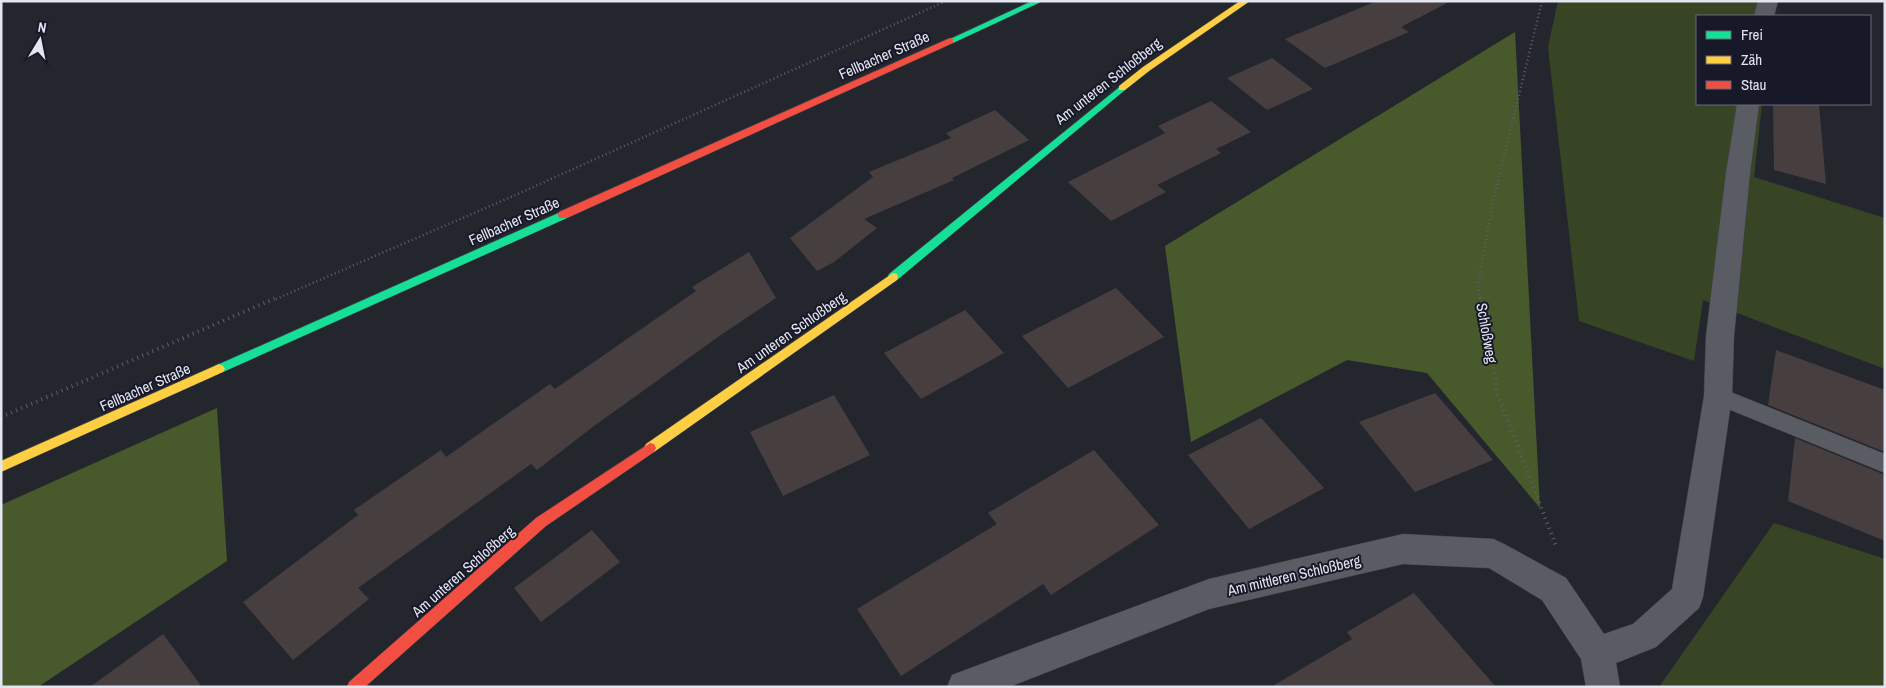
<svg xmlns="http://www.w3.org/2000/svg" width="1886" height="688" font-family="'Archivo Narrow',sans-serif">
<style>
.green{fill:#384524}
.forest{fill:#48592b}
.building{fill:#473e40}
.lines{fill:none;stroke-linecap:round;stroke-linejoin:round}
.lane-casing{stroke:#41424a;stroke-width:1}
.street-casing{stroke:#41424a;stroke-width:1}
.fast-casing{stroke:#41424a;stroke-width:1}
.slow-casing{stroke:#41424a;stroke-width:1}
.jam-casing{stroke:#41424a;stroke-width:1}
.path-far1{stroke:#5e5f65;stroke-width:2.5;stroke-dasharray:1 3;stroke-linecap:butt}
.path{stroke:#5e5f65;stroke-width:4;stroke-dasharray:1 4.5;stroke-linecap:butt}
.lane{fill:#5a5c63;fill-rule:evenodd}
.street{fill:#5a5c63;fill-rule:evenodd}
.fast{fill:#16e098;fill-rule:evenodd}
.slow{fill:#ffcf43;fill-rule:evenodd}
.jam{fill:#f24e42;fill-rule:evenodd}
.labels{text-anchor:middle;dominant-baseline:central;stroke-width:4;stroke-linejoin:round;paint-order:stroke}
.street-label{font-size:15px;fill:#e3e5f0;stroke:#171828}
</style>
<rect width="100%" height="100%" fill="#24262e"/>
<path class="green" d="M1558 1H1775L1773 16H1697V104H1762L1754 177 1885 218V369L1703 300 1694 361 1579 321 1548 47Z
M1774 523 1885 559V687H1659Z"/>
<path class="forest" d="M1515 32 1540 508 1427 373 1347 360 1191 442 1165 246Z
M217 408 227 561 38 687H1V505Z"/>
<path class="building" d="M1377 1H1451L1401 27 1409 32 1325 68 1285 39Z
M1272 58 1313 89 1267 110 1227 78Z
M1211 101 1251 132 1216 149 1221 153 1157 185 1166 192 1111 221 1068 182 1165 133 1158 126Z
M1773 104H1819L1826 184 1774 170Z
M995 110 1029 140 952 178 954 180 864 219 877 228 834 262 817 271 790 238 873 177 869 172 951 138 946 133Z
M749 252 776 298 718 337 594 426 537 470 531 464 358 588 369 599 293 660 243 602 358 515 354 510 441 450 446 457 550 384 555 389 696 291 692 287Z
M1116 288 1164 337 1068 388 1022 336Z
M965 310 1004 353 921 399 884 353Z
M1776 350 1885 390V452L1768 405Z
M1435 393 1493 460 1415 492 1359 422Z
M834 395 870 455 783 496 750 432Z
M1261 418 1324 488 1249 529 1188 455Z
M1795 438 1885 475V541L1788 501Z
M1094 450 1159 525 1051 595 1043 584 901 676 857 609 997 524 988 513Z
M592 530 620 562 541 622 514 588Z
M1414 593 1496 687H1271L1352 639 1347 632Z
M163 634 202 687H90Z"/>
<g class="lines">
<g class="lane-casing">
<path id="lane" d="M1718 387 1885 454V473L1711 402 1708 396 1711 390Z"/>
</g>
<g class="street-casing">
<path id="street" d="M1758 1H1778L1774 16H1754Z
M1737 104H1759L1750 173 1734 336 1732 396 1703 597 1699 608 1656 647 1616 663 1620 687H1586L1581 659 1542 600 1489 568 1403 564 1209 609 1009 687H947L952 675 1209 579 1403 534 1493 539 1504 544 1566 578 1604 634 1633 624 1672 589 1704 396 1706 336 1726 173Z"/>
</g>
<g class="fast-casing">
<path id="fast" d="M1032 1H1043L953 43H947L946 41Z
M1122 85 1125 86V90L897 280H889L888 277 889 274Z
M563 211 567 212 568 215 567 218 223 372H215L213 369 215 366Z"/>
</g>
<g class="slow-casing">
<path id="slow" d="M1240 1H1250L1149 71 1125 90H1119V86L1143 67Z
M893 273 897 274 898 277 897 280 654 452 650 453 646 452 644 448 646 444Z
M219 364 223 366 225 369 223 372 1 472V461Z"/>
</g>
<g class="jam-casing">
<path id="jam" d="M950 38 953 39V43L567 218H559L558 215 559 212Z
M650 443 654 444 656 448 654 452 546 526 365 687H347L349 682 536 518Z"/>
</g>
<path class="path-far1" d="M276 299 511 197 946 1
M1480 299 1478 285 1494 197 1542 1"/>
<path class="path" d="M1480 297 1498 395 1556 546
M1 417 278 297"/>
<use href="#lane" class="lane"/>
<use href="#street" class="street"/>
<use href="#fast" class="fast"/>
<use href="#slow" class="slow"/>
<use href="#jam" class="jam"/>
</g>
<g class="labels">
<g class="street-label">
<text transform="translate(884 55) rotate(-24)">Fellbacher Straße</text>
<text transform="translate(1108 81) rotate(-38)">Am unteren Schloßberg</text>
<text transform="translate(514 221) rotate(-24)">Fellbacher Straße</text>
<text transform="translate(791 332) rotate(-35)">Am unteren Schloßberg</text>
<text transform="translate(1487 333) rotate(80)">Schloßweg</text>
<text transform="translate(145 387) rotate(-24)">Fellbacher Straße</text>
<text transform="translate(463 571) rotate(-41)">Am unteren Schloßberg</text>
<text transform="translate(1294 575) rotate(-13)">Am mittleren Schloßberg</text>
</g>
</g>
<rect width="1886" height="688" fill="none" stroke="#e3e5f0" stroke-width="5"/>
<rect x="1696" y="15" width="175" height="90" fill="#171828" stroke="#696a78"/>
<rect x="1706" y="31" width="25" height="8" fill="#16e098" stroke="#696a78"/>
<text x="1741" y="40" font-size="15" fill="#e3e5f0">Frei</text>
<rect x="1706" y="56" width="25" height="8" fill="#ffcf43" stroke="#696a78"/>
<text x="1741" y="65" font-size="15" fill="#e3e5f0">Zäh</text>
<rect x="1706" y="81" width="25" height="8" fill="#f24e42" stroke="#696a78"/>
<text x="1741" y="90" font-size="15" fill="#e3e5f0">Stau</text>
<g transform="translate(40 40) rotate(10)" stroke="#171828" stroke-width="4" paint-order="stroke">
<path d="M0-4L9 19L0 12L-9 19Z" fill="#e3e5f0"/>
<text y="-8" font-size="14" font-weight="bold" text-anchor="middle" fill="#e3e5f0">N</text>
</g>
</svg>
